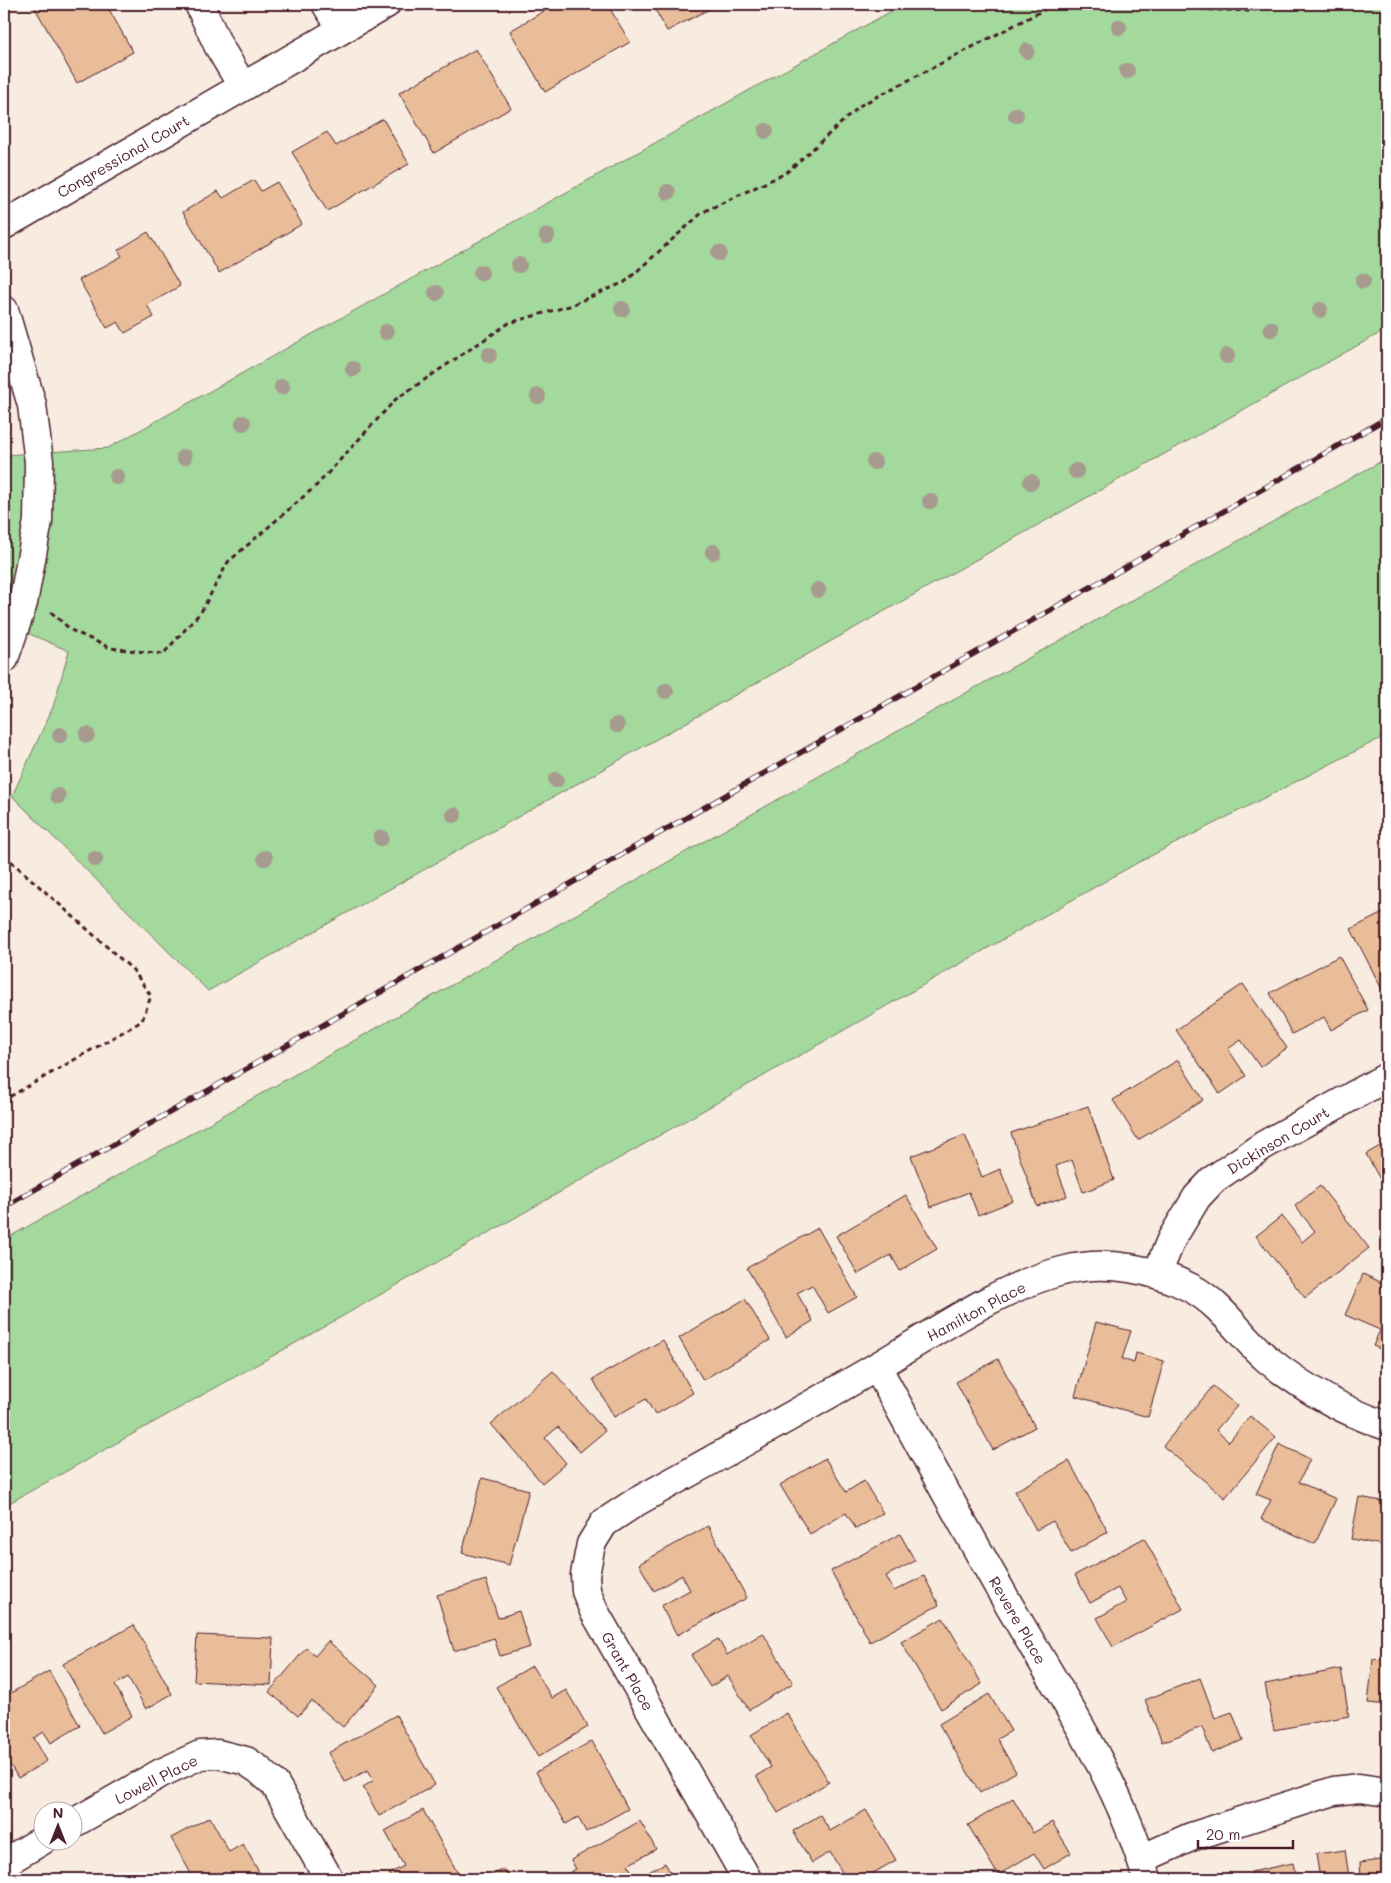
<svg xmlns="http://www.w3.org/2000/svg" width="1391" height="1883" font-family="Mali,sans-serif">
<style>
.green{fill:#a3d99c;stroke:#767c64}
.building{fill:#e9bd99;stroke:#4a1f2b}
.lines{fill:none;stroke-linecap:round;stroke-linejoin:round}
.minor-casing{stroke:#4a1f2b;stroke-width:31}
.path{stroke:#4a1f2b;stroke-width:3;stroke-dasharray:5 4;stroke-linecap:butt}
.minor{stroke:#fff;stroke-width:28}
.rail-casing{stroke:#4a1f2b;stroke-width:5.5}
.rail{stroke:#fff;stroke-width:4;stroke-dasharray:11;stroke-linecap:butt}
.tree{fill:#a79a8f}
.labels{text-anchor:middle;dominant-baseline:central;stroke-width:4;stroke-linejoin:round;paint-order:stroke}
.street-label{font-size:15px;fill:#4a1f2b;stroke:#fff}
</style>
<rect width="100%" height="100%" fill="#f8ebe0"/>
<filter id="ink" filterUnits="userSpaceOnUse"><feTurbulence type="fractalNoise" baseFrequency=".02" numOctaves="2"/><feDisplacementMap in="SourceGraphic" scale="10" xChannelSelector="R" yChannelSelector="G"/><feConvolveMatrix kernelMatrix="1 2 1 2 8 2 1 2 1" color-interpolation-filters="sRGB"/></filter>
<g filter="url(#ink)">
<path class="green" d="M904 4H1387V329L208 991 12 796 53 707 69 651 4 623V455L108 448Z
M1387 458V735L1137 863 292 1345 4 1506V1240L921 718Z"/>
<path class="building" d="M38 4H106L133 52 77 83 34 6Z
M556 4H607L630 42 545 92 510 31Z
M652 4H719L667 31Z
M476 49 511 108 434 153 399 93Z
M383 119 409 164 327 211 292 152 327 132 336 146Z
M254 180 261 191 277 182 302 224 219 273 183 212 218 191 223 198Z
M148 232 180 286 147 305 154 317 125 333 118 322 107 328 79 280 122 256 118 250Z
M1387 911V999L1351 929Z
M1339 956 1368 1010 1331 1030 1324 1017 1292 1034 1270 993Z
M1243 984 1287 1048 1260 1067 1241 1040 1228 1049 1246 1076 1220 1094 1176 1030Z
M1178 1060 1203 1100 1138 1140 1113 1100Z
M1088 1106 1114 1180 1083 1192 1072 1160 1056 1166 1067 1196 1037 1206 1011 1133Z
M965 1135 982 1177 1000 1169 1013 1201 978 1215 969 1192 931 1207 911 1156Z
M1387 1142V1192L1366 1154Z
M1320 1186 1369 1248 1305 1298 1256 1236 1282 1216 1302 1242 1315 1231 1295 1206Z
M906 1195 937 1249 900 1271 891 1255 858 1274 836 1236Z
M818 1228 857 1297 828 1313 812 1285 797 1293 813 1321 786 1337 747 1268Z
M1363 1274 1387 1285V1352L1373 1346 1380 1330 1345 1315Z
M745 1299 770 1340 703 1380 679 1338Z
M1096 1322 1131 1331 1122 1359 1134 1363 1136 1353 1164 1361 1148 1417 1075 1396Z
M663 1340 693 1393 655 1415 646 1399 614 1417 593 1379Z
M998 1359 1035 1427 993 1450 956 1382Z
M553 1371 605 1431 580 1452 558 1427 545 1438 566 1463 542 1483 491 1424Z
M1213 1386 1237 1406 1216 1430 1229 1442 1250 1416 1276 1437 1225 1498 1163 1446Z
M1279 1444 1310 1459 1299 1482 1336 1499 1315 1544 1261 1519 1271 1500 1256 1494Z
M825 1458 846 1492 864 1481 883 1513 856 1529 846 1513 810 1534 780 1485Z
M1069 1461 1108 1532 1071 1553 1053 1521 1036 1530 1015 1491Z
M482 1478 529 1490 509 1565 462 1553Z
M1359 1497 1387 1502V1546L1351 1539Z
M708 1526 747 1598 677 1635 661 1606 690 1590 682 1575 654 1591 639 1564Z
M900 1534 915 1561 886 1576 894 1591 924 1576 939 1605 870 1642 831 1571Z
M1144 1538 1183 1609 1113 1647 1097 1618 1126 1602 1118 1588 1090 1603 1075 1575Z
M486 1580 498 1618 519 1611 530 1647 500 1656 494 1638 454 1651 437 1595Z
M943 1618 982 1684 941 1709 901 1642Z
M134 1625 172 1694 146 1709 128 1677 115 1685 132 1716 102 1733 63 1664Z
M763 1633 793 1683 749 1710 728 1676 710 1687 691 1655 718 1639 727 1655Z
M197 1635 273 1638 271 1685 194 1681Z
M328 1641 379 1685 343 1727 312 1701 298 1716 269 1692 306 1648 315 1656Z
M1373 1659 1387 1661V1705L1368 1703Z
M532 1666 552 1698 566 1690 588 1727 538 1757 496 1687Z
M1341 1669 1349 1716 1274 1730 1265 1684Z
M49 1671 80 1726 51 1743 44 1732 34 1738 47 1761 18 1778 4 1754V1697Z
M1200 1678 1215 1718 1232 1712 1243 1740 1212 1753 1202 1727 1162 1742 1145 1700Z
M989 1694 1011 1731 997 1739 1016 1772 980 1793 939 1724Z
M787 1713 829 1782 778 1813 756 1776 771 1767 751 1735Z
M396 1715 435 1785 379 1816 363 1787 374 1780 368 1770 345 1782 328 1753Z
M592 1741 628 1809 586 1832 578 1817 566 1824 536 1772Z
M1013 1798 1033 1833 1052 1822 1071 1853 1044 1869 1034 1853 998 1875 968 1825Z
M423 1810 461 1879H392L389 1874 404 1866 385 1831Z
M866 1810 896 1860 863 1879H846L830 1852 812 1863 793 1831 820 1815 830 1831Z
M210 1817 229 1852 243 1844 263 1879H194L171 1838Z
M640 1821 656 1849 628 1865 636 1879H565L563 1876 576 1869 571 1860Z
M1345 1850 1349 1877 1361 1876 1360 1863 1387 1859V1879H1320L1316 1854Z
M665 1863 674 1879H636Z
M1293 1863 1296 1879H1253L1251 1872Z
M503 1869 509 1879H484Z"/>
<g class="lines">
<g class="minor-casing">
<path id="minor" d="M199 4 218 45 243 87
M326 4 342 29
M4 225 386 4
M4 310 32 405 39 462 38 521 23 603 4 659
M1157 1274 1171 1240 1197 1197 1214 1179 1264 1145 1387 1077
M877 1367C922 1449 966 1531 1013 1612 1062 1696 1121 1785 1147 1879
M72 1824 161 1773 200 1755 218 1754 246 1761 258 1769 275 1784 329 1879
M1141 1859 1191 1837 1334 1791 1359 1788 1387 1792
M4 1863 43 1840
M747 1879 594 1611 586 1591 585 1575 591 1544 604 1523 636 1502C717 1457 798 1413 878 1366 934 1333 1002 1285 1066 1270 1106 1260 1155 1269 1191 1288 1222 1304 1241 1337 1267 1359 1303 1388 1343 1411 1387 1426"/>
</g>
<path class="path" d="M1164 4 1196 9 1252 11 1266 4
M51 612 71 630 110 648 163 654 201 612 228 562 317 485 396 399 509 323 569 306 625 282 703 212 786 173 861 105 1055 4
M4 855 133 970 151 996 142 1021 4 1100"/>
<use href="#minor" class="minor"/>
<g class="rail-casing">
<path id="rail" d="M4 1207 1387 418"/>
</g>
<use href="#rail" class="rail"/>
</g>
<g class="tree">
<circle cx="1119" cy="27" r="8"/>
<circle cx="1027" cy="51" r="8"/>
<circle cx="1127" cy="71" r="8"/>
<circle cx="1016" cy="115" r="8"/>
<circle cx="766" cy="131" r="8"/>
<circle cx="668" cy="192" r="8"/>
<circle cx="547" cy="236" r="8"/>
<circle cx="719" cy="253" r="8"/>
<circle cx="519" cy="265" r="8"/>
<circle cx="481" cy="273" r="8"/>
<circle cx="1363" cy="281" r="8"/>
<circle cx="436" cy="293" r="8"/>
<circle cx="622" cy="309" r="8"/>
<circle cx="1320" cy="310" r="8"/>
<circle cx="1271" cy="329" r="8"/>
<circle cx="386" cy="332" r="8"/>
<circle cx="489" cy="355" r="8"/>
<circle cx="1227" cy="356" r="8"/>
<circle cx="353" cy="369" r="8"/>
<circle cx="282" cy="387" r="8"/>
<circle cx="538" cy="396" r="8"/>
<circle cx="243" cy="423" r="8"/>
<circle cx="184" cy="457" r="8"/>
<circle cx="874" cy="462" r="8"/>
<circle cx="1076" cy="471" r="8"/>
<circle cx="117" cy="477" r="8"/>
<circle cx="1031" cy="482" r="8"/>
<circle cx="930" cy="501" r="8"/>
<circle cx="713" cy="552" r="8"/>
<circle cx="818" cy="590" r="8"/>
<circle cx="666" cy="691" r="8"/>
<circle cx="617" cy="725" r="8"/>
<circle cx="60" cy="735" r="8"/>
<circle cx="87" cy="735" r="8"/>
<circle cx="556" cy="780" r="8"/>
<circle cx="58" cy="796" r="8"/>
<circle cx="454" cy="815" r="8"/>
<circle cx="381" cy="838" r="8"/>
<circle cx="265" cy="858" r="8"/>
<circle cx="95" cy="859" r="8"/>
</g>
</g>
<g class="labels">
<g class="street-label">
<text transform="translate(123 156) rotate(-30)">Congressional Court</text>
<text transform="translate(1278 1140) rotate(-31)">Dickinson Court</text>
<text transform="translate(976 1311) rotate(-28)">Hamilton Place</text>
<text transform="translate(1018 1620) rotate(60)">Revere Place</text>
<text transform="translate(628 1671) rotate(60)">Grant Place</text>
<text transform="translate(156 1779) rotate(-27)">Lowell Place</text>
</g>
</g>
<rect width="1391" height="1883" fill="none" stroke="#fff" stroke-width="20"/>
<rect x="10" y="10" width="1371" height="1863" fill="none" stroke="#4a1f2b" stroke-width="2" filter="url(#ink)"/>
<g transform="translate(58 1826)"><circle r="24" fill="#ffffff" stroke="#b7a5aa"/>
<path d="M0-4L9 19L0 12L-9 19Z" fill="#4a1f2b"/>
<text y="-8" font-size="14" font-weight="bold" text-anchor="middle" fill="#4a1f2b">N</text>
</g>
<path d="M1198 1840v8h95v-8" fill="none" stroke="#4a1f2b" stroke-width="2.5"/>
<text x="1206" y="1840" font-size="15" fill="#4a1f2b" stroke="#ffffff" stroke-width="4" paint-order="stroke">20 m</text>
</svg>
